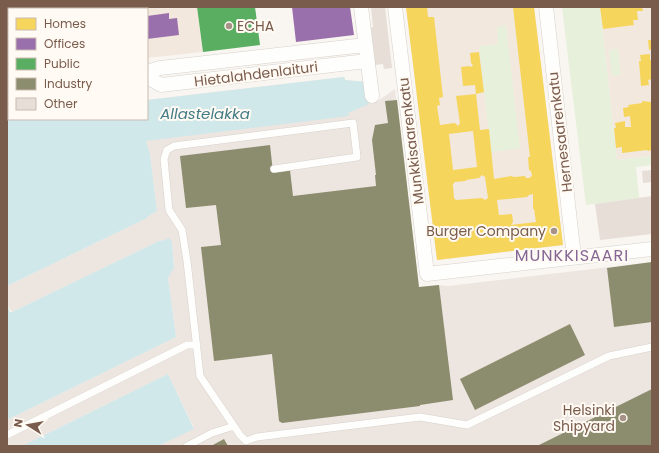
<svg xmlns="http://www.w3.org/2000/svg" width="659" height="453" font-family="Poppins,sans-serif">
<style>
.residential{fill:#f2e8de}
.industrial{fill:#ede5e0}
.green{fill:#e7f0db}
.water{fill:#d0e8ea}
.homes{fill:#f6d55c;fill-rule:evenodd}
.offices{fill:#9970ab}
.public{fill:#5aae61}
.industry{fill:#8c8c6e}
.building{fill:#e6ded7}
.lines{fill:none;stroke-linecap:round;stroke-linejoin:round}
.lane-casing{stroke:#d7d1cb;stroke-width:8}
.street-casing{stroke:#d7d1cb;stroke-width:15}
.lane{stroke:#fefefd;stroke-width:7}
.street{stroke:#fefefd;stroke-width:14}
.poi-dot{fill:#a69286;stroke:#fffaf3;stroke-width:1.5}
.labels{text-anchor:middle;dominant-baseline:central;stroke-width:4;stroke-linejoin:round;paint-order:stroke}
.poi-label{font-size:14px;fill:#7a5c4d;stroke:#fffaf3;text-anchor:end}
.street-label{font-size:14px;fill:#7a5c4d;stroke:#fffaf3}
.water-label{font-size:15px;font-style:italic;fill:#437c86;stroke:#fffaf3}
.quarter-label{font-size:16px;letter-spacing:1px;fill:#846695;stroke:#fffaf3}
</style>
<rect width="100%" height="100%" fill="#f9f5f0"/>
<path class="residential" d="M7 7H85V9H9V64H7Z
M106 7H197L203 52 147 58V9H106Z
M406 7H534L563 245 437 260Z
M600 7H652V156L617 160Z"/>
<path class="industrial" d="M344 77 345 80 367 82 370 104 379 100 395 89 419 287 439 285 448 286 652 262V446H158L194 428 168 374 22 446H7V420L176 337 168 278 174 268 172 242 162 241 161 240 12 312 7 305V286L147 218 146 217 157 211 150 154 143 134 147 119V100Z"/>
<path class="green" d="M562 7H600L617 160 652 156V165L636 167 639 198 586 205Z
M506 25 520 148 491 152 479 46 498 44 497 27Z
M618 49 621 75 612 76 609 50Z"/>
<path class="water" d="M344 77 345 80 367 82 369 104 348 113 349 116 146 141 150 154 157 211 147 217V218L7 286V99L9 98V119H147V100Z
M169 238 172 242 174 268 168 278 176 337 7 420V305L10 312H12L161 240 162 241Z
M168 374 194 429 158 446H22Z"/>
<path class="homes" d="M54 7H85V9H54Z
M406 7H427L428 17H434L443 97 439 98 440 105 437 106 440 125 455 123 458 126 460 123 456 96 476 94 480 130 489 129 494 179 511 176 514 177 525 176 526 178H529L532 176 531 171 529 170 528 157H530L513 7H534L563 245 437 260ZM473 131 477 167 453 170 449 134ZM482 175 485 177 488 198 485 200 482 198 456 200 454 198 453 185H452L455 182 466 181V180L479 178ZM533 194V209H534L536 222 511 225 513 222 512 214 499 215 497 200 527 197 529 195Z
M600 7H642L643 11H637L638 20H633L634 25 603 29Z
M648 40H652V49L649 50Z
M479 52 484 92 476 94 475 85 463 86 461 67 470 66 471 67 473 65 471 63 470 53Z
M650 54V60H652V79L648 80 649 85 641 86 639 61H641L640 55Z
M642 101 652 102V150L648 151 647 150 622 153V147L616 148 614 128H616L615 123 625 121V127H631L630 116 624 117 623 108 629 107 628 105 642 103Z"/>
<path class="offices" d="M292 7H350L354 35 296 42Z
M169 13V19L177 18 179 35 147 39V16Z"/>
<path class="public" d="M197 7H255L260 45 203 52Z"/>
<path class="industry" d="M397 100 419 287 439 285 453 400 420 405V406L282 423 279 421 272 354 214 361 201 247 221 245 216 205 186 208 180 156 270 145 273 172 290 170 293 196 376 186 375 175H376L372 140 375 125 388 123 385 101Z
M652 262V322L614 327 607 268Z
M570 324 585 355 475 410 460 379Z
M652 389V446H537Z
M224 439 228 446H211Z"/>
<path class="building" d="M371 7H385L392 68 384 69 383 64 375 65 371 27H373Z
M652 170V182L643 183 642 171Z
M652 196V234L600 240 595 204Z"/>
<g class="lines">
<g class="lane-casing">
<path id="lane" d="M96 7 97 9
M274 169 357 157 353 123 174 146 167 150 164 159 169 210 182 230 187 261 200 376 240 435 246 441 257 437 420 417 467 425 609 356 652 347
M7 435 187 345H197
M187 446 212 433 234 426"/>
</g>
<g class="street-casing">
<path id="street" d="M361 7 372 96
M395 7 427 274 652 249
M546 7 574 257
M147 72 160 68 365 45
M147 77 161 85 367 61
M7 90H9"/>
</g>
<use href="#lane" class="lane"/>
<use href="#street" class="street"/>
</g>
<g class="poi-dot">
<circle cx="229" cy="26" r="4"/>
<circle cx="554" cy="231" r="4"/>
<circle cx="623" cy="418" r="4"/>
</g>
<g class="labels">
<g class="poi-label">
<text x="237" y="26" text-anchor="start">ECHA</text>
<text x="546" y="231">Burger Company</text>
<text x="615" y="410">Helsinki<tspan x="615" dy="16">Shipyard</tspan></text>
</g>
<g class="street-label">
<text transform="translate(256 74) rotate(-7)">Hietalahdenlaituri</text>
<text transform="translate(560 132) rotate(-97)">Hernesaarenkatu</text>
<text transform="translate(411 141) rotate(-97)">Munkkisaarenkatu</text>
</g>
<g class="water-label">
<text x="205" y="113">Allastelakka</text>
</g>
<g class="quarter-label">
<text x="572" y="255">MUNKKISAARI</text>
</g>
</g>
<rect width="659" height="453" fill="none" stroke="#7a5c4d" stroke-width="16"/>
<rect x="8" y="8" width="140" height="112" fill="#fffaf3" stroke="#cabbb1"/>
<rect x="16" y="18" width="20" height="12" fill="#f6d55c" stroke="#cabbb1"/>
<text x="44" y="28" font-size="12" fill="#7a5c4d">Homes</text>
<rect x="16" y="38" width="20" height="12" fill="#9970ab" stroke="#cabbb1"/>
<text x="44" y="48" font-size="12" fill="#7a5c4d">Offices</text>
<rect x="16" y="58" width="20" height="12" fill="#5aae61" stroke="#cabbb1"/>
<text x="44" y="68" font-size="12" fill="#7a5c4d">Public</text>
<rect x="16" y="78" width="20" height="12" fill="#8c8c6e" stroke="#cabbb1"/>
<text x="44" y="88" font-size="12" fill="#7a5c4d">Industry</text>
<rect x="16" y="98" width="20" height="12" fill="#e6ded7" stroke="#cabbb1"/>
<text x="44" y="108" font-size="12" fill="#7a5c4d">Other</text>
<g transform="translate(28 425) rotate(281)" stroke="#fffaf3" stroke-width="3" paint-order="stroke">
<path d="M0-3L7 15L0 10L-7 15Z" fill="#7a5c4d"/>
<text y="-6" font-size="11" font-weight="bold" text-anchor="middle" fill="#7a5c4d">N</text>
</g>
</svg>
